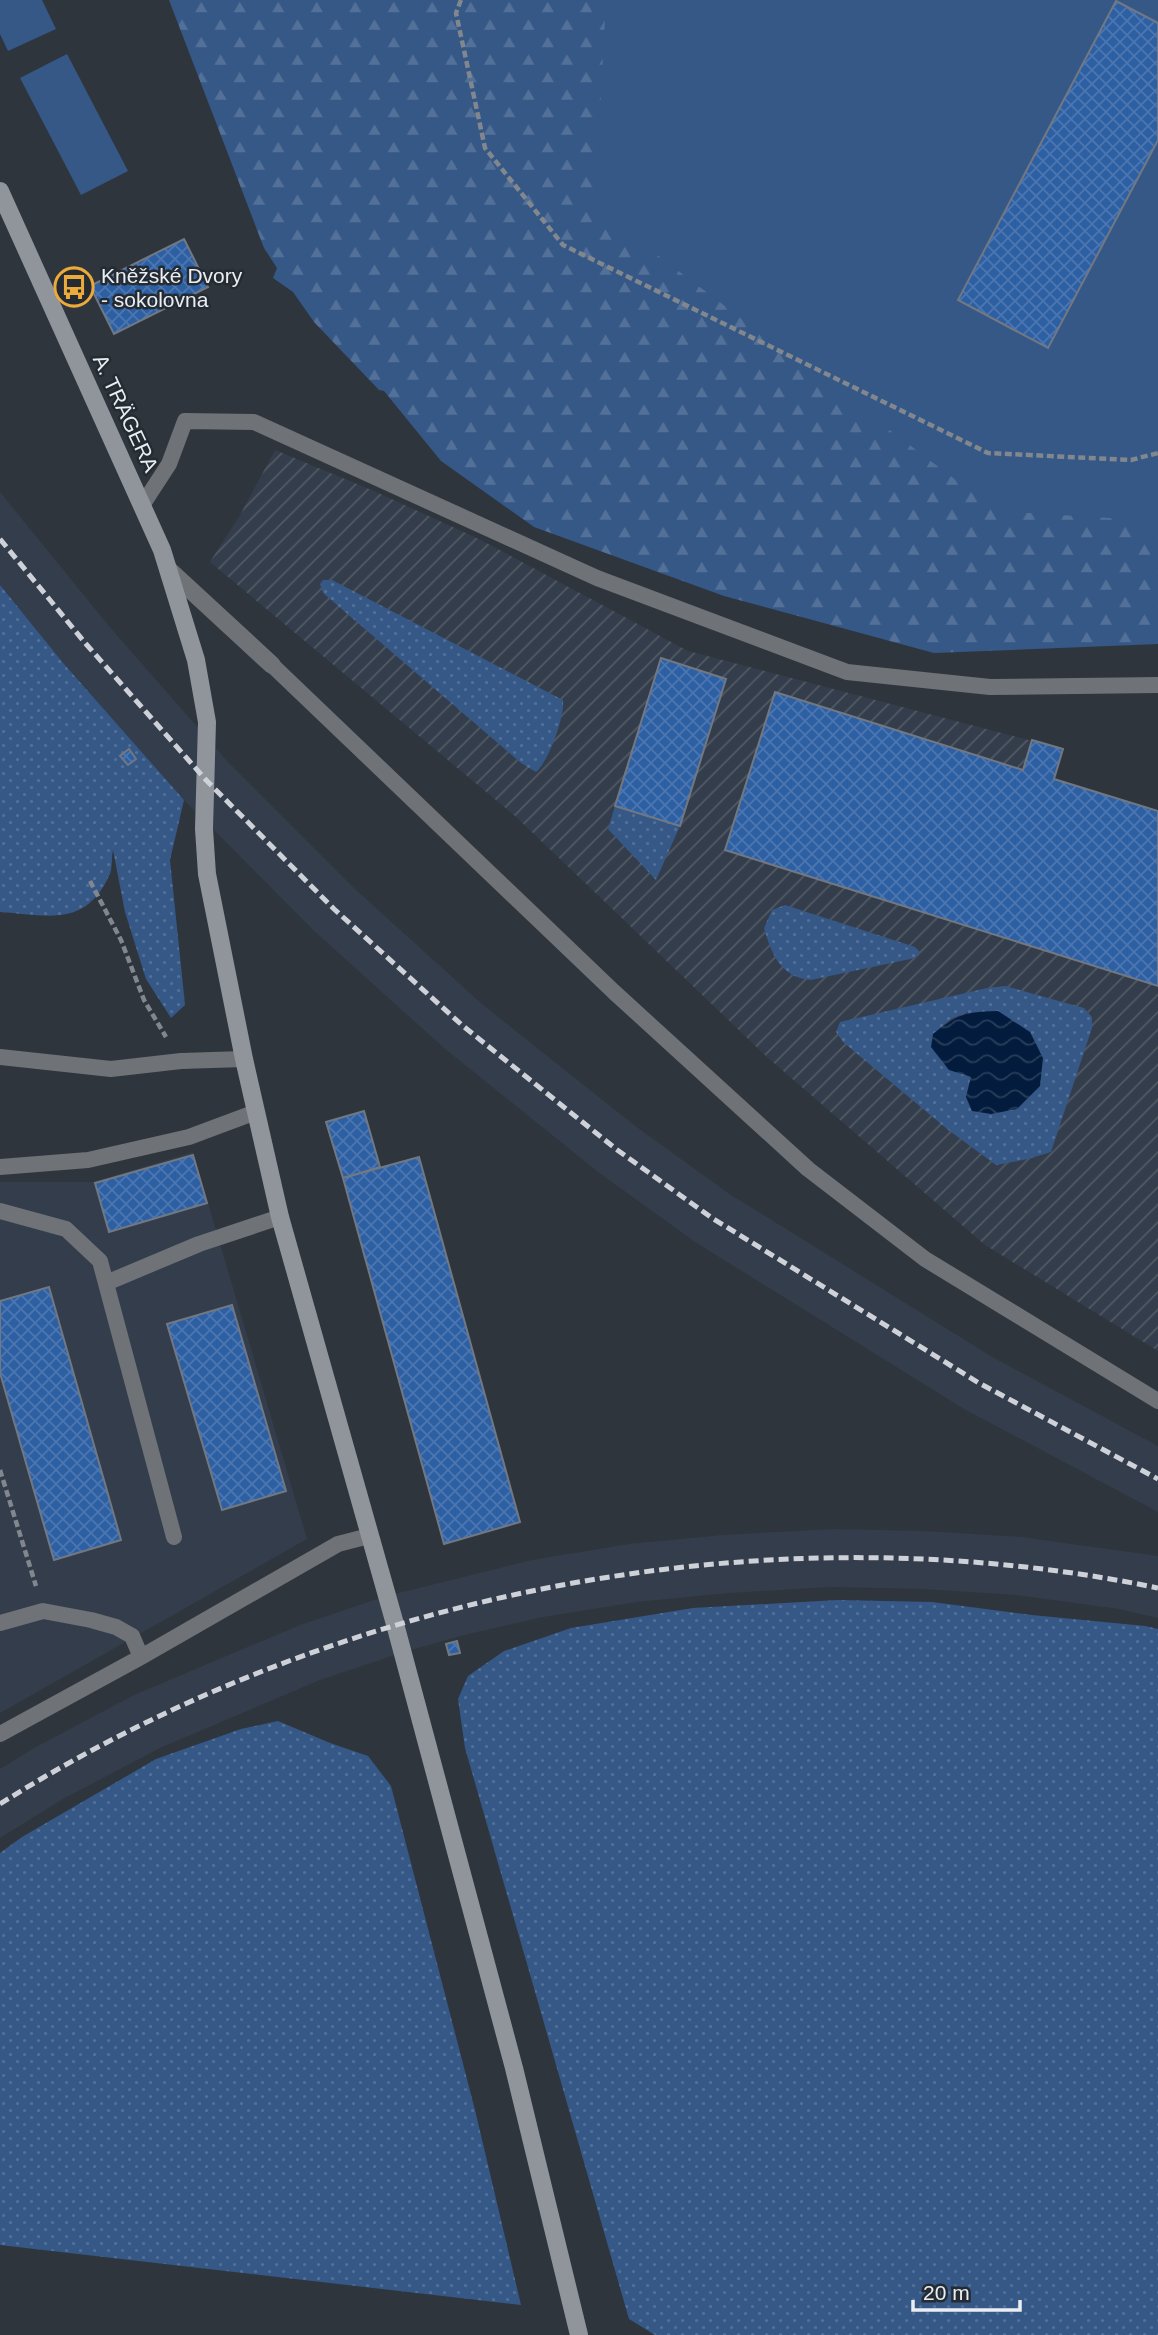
<svg xmlns="http://www.w3.org/2000/svg" width="1158" height="2335" font-family="Helvetica,sans-serif">
<style>
.built{fill:#343d4b}
.industrial{fill:url(#industrial-furrows)}
.grass{fill:url(#grass-dots);fill-rule:evenodd}
.forest{fill:url(#forest-firs)}
.pitch{fill:#355887}
.water{fill:url(#water-waves)}
.building{fill:url(#building-cross-hatch);stroke:#727882;stroke-width:2}
.lines{fill:none;stroke-linecap:round;stroke-linejoin:round}
.path{stroke:#82878e;stroke-width:4.5;stroke-dasharray:7 3.5;stroke-linecap:butt}
.lane{stroke:#6f7276;stroke-width:16}
.street{stroke:#6f7276;stroke-width:18}
.secondary{stroke:#90959c;stroke-width:18}
.rail{stroke:#ced2d8;stroke-width:5;stroke-dasharray:10 5;stroke-linecap:butt}
.labels{text-anchor:middle;dominant-baseline:central;stroke-width:5;stroke-linejoin:round;paint-order:stroke}
.poi-label{font-size:21px;fill:#eaeef3;stroke:#252b33;text-anchor:start}
.street-label{font-size:21px;fill:#eaeef3;stroke:#252b33}
</style>
<defs>
<pattern id="industrial-furrows" width="10" height="10" patternUnits="userSpaceOnUse" patternTransform="scale(1.75)"><rect width="10" height="10" fill="#343d4b"/><path d="M-1 1l2-2M0 10L10 0M9 11l2-2" fill="none" stroke="#525965"/></pattern>
<pattern id="grass-dots" width="8" height="8" patternUnits="userSpaceOnUse" patternTransform="scale(1.75)"><rect width="8" height="8" fill="#355887"/><path d="M2 2h.1M6 6h.1" fill="none" stroke="#527098" stroke-width="1.8" stroke-linecap="round"/></pattern>
<pattern id="forest-firs" width="22" height="20" patternUnits="userSpaceOnUse" patternTransform="scale(1.75)"><rect width="22" height="20" fill="#355887"/><path d="M5 1l3.5 6h-7zM16 11l3.5 6h-7z" fill="#527098"/></pattern>
<pattern id="water-waves" width="16" height="10" patternUnits="userSpaceOnUse" patternTransform="scale(1.75)"><rect width="16" height="10" fill="#031c3e"/><path d="M0 5q4-4 8 0t8 0" fill="none" stroke="#283d5a"/></pattern>
<pattern id="building-cross-hatch" width="8" height="8" patternUnits="userSpaceOnUse" patternTransform="scale(1.75)"><rect width="8" height="8" fill="#2d5fa3"/><path d="M0 0l8 8M0 8l8-8" fill="none" stroke="#4c76b0"/></pattern>
</defs>
<rect width="100%" height="100%" fill="#2f353d"/>
<path class="built" d="M0 492 109 626 227 761 354 888 482 1004 634 1125 728 1193 994 1358 1158 1446V1512L964 1409 695 1242 598 1172 444 1048 313 930 184 800 64 664 0 585Z
M193 1152 307 1539 0 1713V1182H93Z
M832 1529 925 1531 1022 1537 1158 1556V1618L1119 1609 1016 1595 922 1589 833 1587 728 1593 637 1602 543 1617 464 1635 404 1652 320 1680 160 1748 63 1799 0 1838V1769L34 1748 134 1695 300 1625 386 1596 532 1560 629 1544 723 1535Z"/>
<path class="industrial" d="M275 450 374 491 481 540 688 651 1063 749 1054 779 1158 811V1351L985 1245 768 1058 515 816 210 562 240 515Z"/>
<path class="grass" d="M323 580H332L563 700C565 716 549 761 536 772L521 763 323 593 320 584Z
M0 585 64 664 184 800 170 860 185 1005 171 1018 146 979 125 912 113 850C111 858 113 869 109 876 85 928 47 915 0 912Z
M615 806 680 826 656 880 608 829Z
M785 905 915 947 920 952 915 958 811 980C781 978 771 953 764 928L772 910Z
M1005 986 1084 1008 1092 1017V1028L1051 1152 1028 1159 996 1165 947 1129 843 1042 836 1032 840 1022 987 988ZM968 1012 973 1111 966 1097 971 1077 933 1034 951 1019Z
M838 1600 932 1602 1032 1615 1145 1626 1158 1629V2335H655L629 2319 465 1748 458 1699 468 1676 504 1651 571 1628 693 1608Z
M278 1721 330 1743 368 1756 391 1786 475 2110 521 2305 0 2245V1853L22 1837 156 1759 241 1729Z"/>
<path class="forest" d="M169 0H1158V644L934 653 724 596 534 527 441 461 384 391 379 390 314 322 293 292 273 278 277 268 264 248Z"/>
<path class="pitch" d="M0 0H42L56 29 8 51 0 34Z
M606 0H1158V521L997 511 595 208Z
M67 54 128 171 81 195 20 78Z"/>
<path class="water" d="M998 1011 1030 1032 1043 1058 1040 1086 1017 1109 991 1114 972 1111 966 1097 971 1077 949 1070 931 1047 933 1034C959 1013 966 1012 998 1011Z"/>
<path class="building" d="M1116 1 1158 23V140L1048 348 958 300Z
M184 239 208 287 114 334 90 286Z
M661 658 726 679 680 826 615 806Z
M775 692 1023 770 1032 740 1063 749 1054 779 1158 811V986L725 850Z
M129 749 136 759 128 765 120 756Z
M364 1111 380 1167 343 1178 326 1122Z
M193 1155 207 1203 109 1232 95 1183Z
M419 1157 520 1522 444 1544 343 1178Z
M49 1287 121 1540 54 1560 0 1373V1301Z
M232 1305 286 1491 222 1510 167 1324Z
M457 1641 460 1653 449 1655 446 1644Z"/>
<g class="lines">
<path class="path" d="M461 0 456 13 485 148 563 245 988 453 1131 460 1158 453
M90 881 121 940 144 1000 166 1037
M0 1470 36 1586"/>
<path class="lane" d="M143 504 169 464 185 421 254 422 597 578 847 672 990 687 1158 685
M272 665 614 992 808 1169 925 1259 1158 1401
M0 1057 111 1069 181 1061 244 1059
M0 1167 88 1160 189 1137 256 1112
M0 1211 66 1229 100 1261 174 1537
M106 1283 199 1244 280 1217
M0 1623 43 1611 91 1620 116 1627 132 1636 141 1657
M0 1734 141 1657 338 1544 369 1536"/>
<path class="street" d="M169 570 272 665"/>
<path class="secondary" d="M0 191 162 550 196 660 207 722 204 829 207 874 244 1059 280 1217 395 1624 514 2068 579 2335"/>
<path class="rail" d="M0 539 86 644 206 780 334 909 463 1026 616 1149 712 1218 979 1383 1158 1479
M0 1804C337 1591 766 1507 1158 1588"/>
</g>
<defs>
<g id="bus-ring" transform="scale(2.0125)"><circle r="9.5" fill="#252b33" stroke="#ebaa39" stroke-width="1.5"/><path d="M-5-6H5V4H4V6H2V4H-2V6H-4V4H-5ZM-3.5-4V0h7V-4ZM-3.5 1.2v1.5H-2V1.2ZM2 1.2v1.5H3.5V1.2Z" fill="#ebaa39"/></g>
</defs>
<g fill-rule="evenodd">
<use href="#bus-ring" x="74" y="287"/>
</g>
<g class="labels">
<g class="poi-label">
<text x="101" y="275">Kněžské Dvory<tspan x="101" dy="24">- sokolovna</tspan></text>
</g>
<g class="street-label">
<text transform="translate(126 413) rotate(65)">A. TRÄGERA</text>
</g>
</g>
<path d="M913 2300v10h107v-10" fill="none" stroke="#eaeef3" stroke-width="3.5"/>
<text x="923" y="2300" font-size="21" fill="#eaeef3" stroke="#252b33" stroke-width="5" paint-order="stroke">20 m</text>
</svg>
